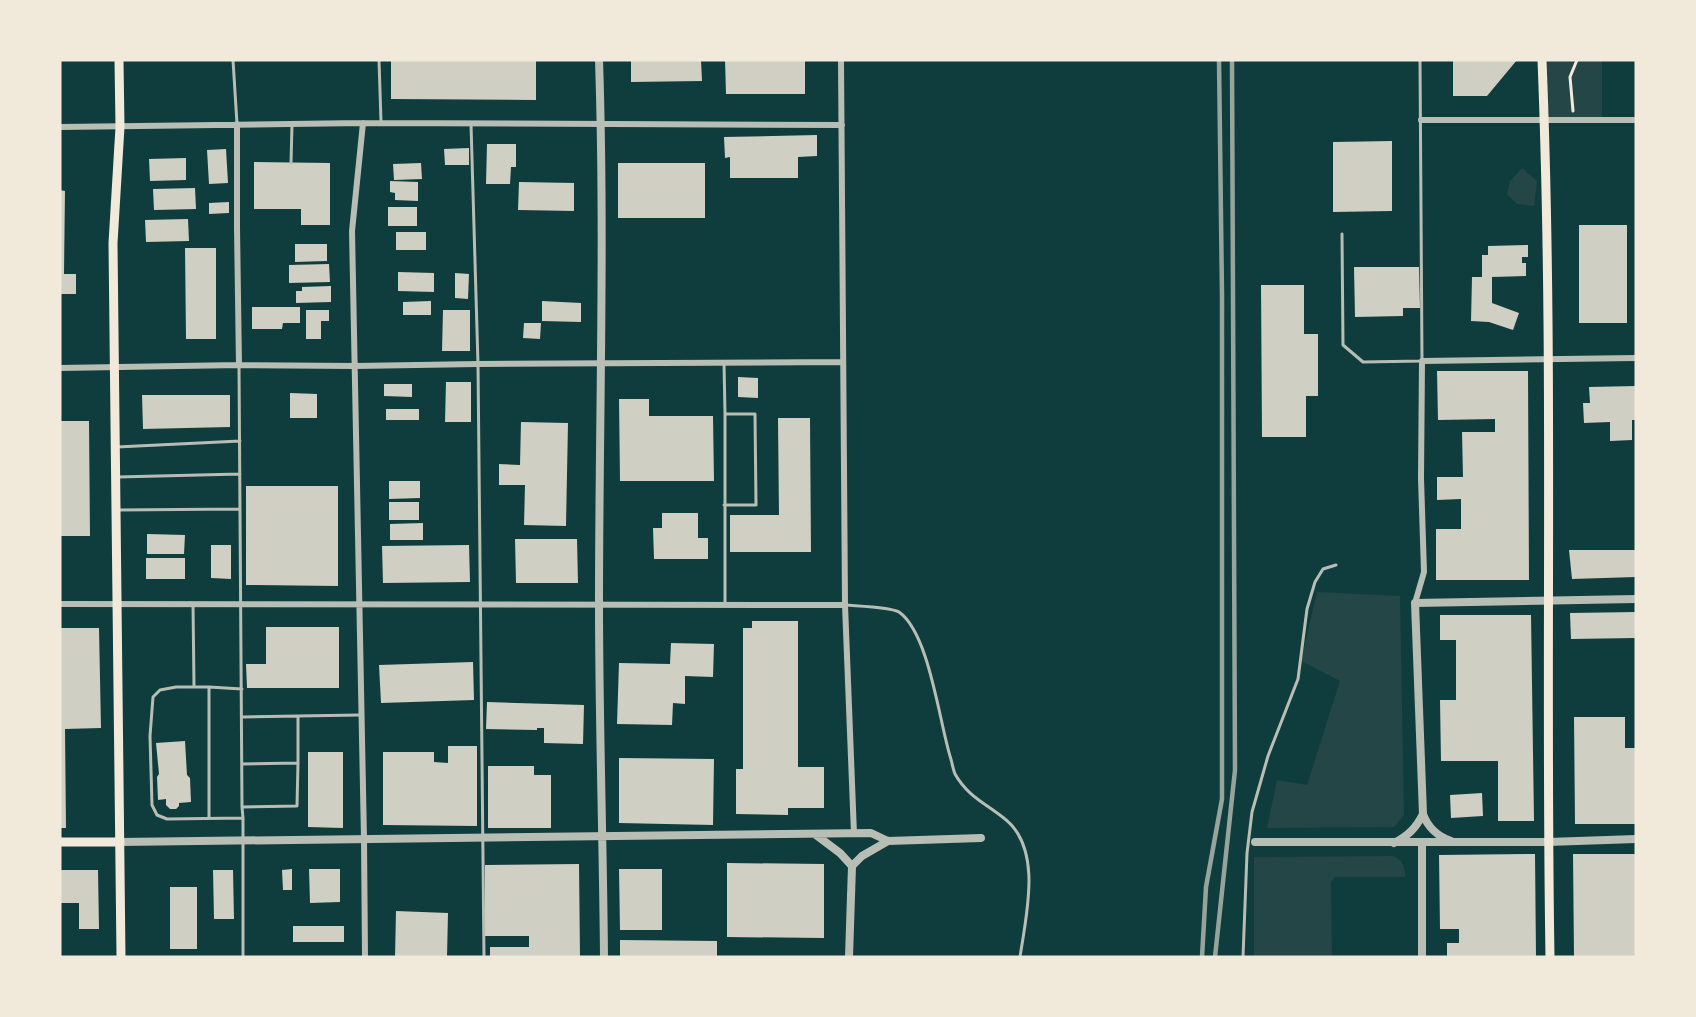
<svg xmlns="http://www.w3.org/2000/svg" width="1696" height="1017" font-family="'Golos Text',sans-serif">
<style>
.green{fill:#244646}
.building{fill:#cfcfc3}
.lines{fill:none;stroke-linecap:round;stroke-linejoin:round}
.path{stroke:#f1e9da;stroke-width:3}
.service{stroke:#b8beb3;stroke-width:3}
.minor{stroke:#b8beb3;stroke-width:6}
.tertiary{stroke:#b8beb3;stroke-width:8}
.secondary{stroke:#f1e9da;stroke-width:9}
.primary{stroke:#f1e9da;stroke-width:9}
.rail{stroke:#97a49c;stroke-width:4.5}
</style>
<rect width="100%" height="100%" fill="#0f3d3e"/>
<path class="green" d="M1542 60H1602V120H1544Z
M1522 168 1537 181 1534 206 1517 204 1507 194 1510 181Z
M1317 592 1400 596 1404 815 1394 827 1267 828 1277 780 1307 785 1340 681 1301 661Z
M1393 856C1403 860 1404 867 1406 877H1335L1331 882 1332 957H1254V857Z"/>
<path class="building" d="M391 60H536V100L391 99Z
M631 60H701L702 81 631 82Z
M725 60H805V94H726Z
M1453 60H1517L1487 96H1453Z
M817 135V156L798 157V178H730V157L725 158 724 137Z
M1392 141V211L1333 212V142Z
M487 144H516V167H511L510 184H486Z
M469 148V165H445L444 149Z
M226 149 228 183 209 184 207 150Z
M186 158V180L150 181 149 159Z
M254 162 330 163V225H301V209H254Z
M421 163 422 179 394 180 393 164Z
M618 163H705V218H618Z
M390 181 418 182V201L395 200V193L390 192Z
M519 182 574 183V211L518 210Z
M195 188 196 209 154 210 153 189Z
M60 190 65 191 64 274H76V294H60Z
M229 202V213L209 214V203Z
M388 207H417V226H388Z
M188 219 189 241 146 242 145 220Z
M1579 225H1627V323H1579Z
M396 232H426V250H396Z
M295 244H327V261L295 262Z
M1528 245V257H1522V263H1526V276L1492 277V303L1519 313 1513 330 1489 322 1471 321 1472 277H1482V255H1488V246Z
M185 248H216V339H186Z
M329 264 330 282 289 283V265Z
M1354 267H1419L1420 308H1403V316L1355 317Z
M398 272 434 273V292L398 291Z
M455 273 469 274 468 299 455 298Z
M1261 285H1304V334H1318V396H1306V437H1262Z
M331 286V302L296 303V291H302V287Z
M431 301V315H403V302Z
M542 301 581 303V322L542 321Z
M252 307H300V323H283L282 329H252Z
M306 310H329V321H321V339H306Z
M443 310H470V351H442Z
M524 323H541L540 339 523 338Z
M1437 371H1528L1529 580H1436V529H1461V499L1437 500V477H1463L1462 432H1495V419L1438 420Z
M738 377 758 378V398L738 397Z
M446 382H471V422H445Z
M384 384H412V397L384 396Z
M1636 386V420H1632V440L1610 441V422L1584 423 1583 403H1590L1589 387Z
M290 393 317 394V418H290Z
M142 395H230V427L143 429Z
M619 399H649V416H713L714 481H620Z
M386 409H419V420H386Z
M778 418H810L811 552H730V515H779Z
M60 421H89L90 536H60Z
M521 422 568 423 566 526 524 525 525 485H499V464L520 465Z
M389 481H420V498L389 499Z
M246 486H338V586L246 585Z
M389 502H419V520H389Z
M662 513H698V538H708V559H654L653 528H662Z
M423 523V540H390V524Z
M147 534 185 535 184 554H147Z
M515 539H577L578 583H516Z
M211 545H231V579L211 578Z
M469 545 470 582 383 583 382 546Z
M1569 550H1636V577L1572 579Z
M146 558H185V579H146Z
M1636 612V638L1571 639 1570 613Z
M1440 615H1531L1534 821H1498V761H1441L1440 700H1456V640H1440Z
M752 621H798V767H824V808H788V815L736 814V769H743V628H752Z
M266 627H339V688H247L246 664H266Z
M60 628H99L101 728 65 729 66 828H60Z
M671 643 714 644 713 677 685 676V704L673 703 672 725 617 724 619 663 670 664Z
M473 662 474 700 381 703 379 665Z
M487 702 584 705 583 744 544 743V728H537V730L486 729Z
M1574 717H1625V748H1636V824H1575Z
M185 741 187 775 190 778 191 802 179 803V806L176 809H170L166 805V799L158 800 157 777 159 774 156 743Z
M448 746H477V826L383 825V752H434V762L448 763Z
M308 752H343V828L308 827Z
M619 758 714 759 713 825 619 823Z
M488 766H534V775H551V828H488Z
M1482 793 1483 816 1451 818 1450 795Z
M1535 854 1536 957H1447V943H1459V929H1440L1439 855Z
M1573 854H1636V957H1574Z
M727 863 824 864V938L727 937Z
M579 864 580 957H490V947H529V936H485V865Z
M292 869V890H283L282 870Z
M309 869H340V902L310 903Z
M619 869H662V930H620Z
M60 870H98L99 929H79V903H60Z
M213 870H233L234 919H214Z
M170 887H197V949H170Z
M396 911 448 913 447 957H395Z
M293 926H344V942H293Z
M620 940 717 941V957H620Z"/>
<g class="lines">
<path class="path" d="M1573 111 1570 77 1577 60"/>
<path class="service" d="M233 60 237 124
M379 60 381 122
M471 124 478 364 484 957
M291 163 292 125
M1342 234 1343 345 1363 362 1422 361 1420 60
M724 363 725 414
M239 365 242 807 243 818V957
M117 447 240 441
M118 477 240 474
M724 505H756L755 414H725V603
M118 510 240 509
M193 604 194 686
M846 605C857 606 892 607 899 612 929 633 939 720 950 756 952 762 953 769 955 774 968 797 987 804 1005 819 1043 849 1026 916 1020 957
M209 687H176L160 690 153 697 150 736 152 805 157 815 167 819 243 818
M242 717 298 716
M298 763V716L360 715
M242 807 297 806 298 763 243 764
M209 818V687L242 689
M1243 957 1247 853 1252 812 1268 756 1298 679 1307 609 1315 582 1323 569 1336 565"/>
<path class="minor" d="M841 60 845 605 854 834
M1421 120H1636
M363 123 352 231 364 839 365 957
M237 124V228L239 365
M60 127 363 123 842 125
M60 368 239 365 355 366 478 364 843 362
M1415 603 1424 572 1421 478 1422 361 1636 358
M60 604 845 605"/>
<path class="tertiary" d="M599 60C605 241 599 422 599 604 599 721 603 839 604 957
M1423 814C1428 828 1437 836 1451 841
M816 835 840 853 852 866
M120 842 871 833 888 841 981 838
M1255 842H1548L1636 839
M1394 843C1408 836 1416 828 1423 814L1415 603 1636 599
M849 957 852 866 862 856 888 841
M1422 957V843"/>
<path class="secondary" d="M1542 60C1554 359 1545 658 1550 957
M60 842H120"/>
<path class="primary" d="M119 60 120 127 113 243 121 957"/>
<path class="rail" d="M1202 957 1206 887 1222 799V295L1219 60
M1215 957 1235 770 1232 60"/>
</g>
<rect width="1696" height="1017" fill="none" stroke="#f1e9da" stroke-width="123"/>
</svg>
